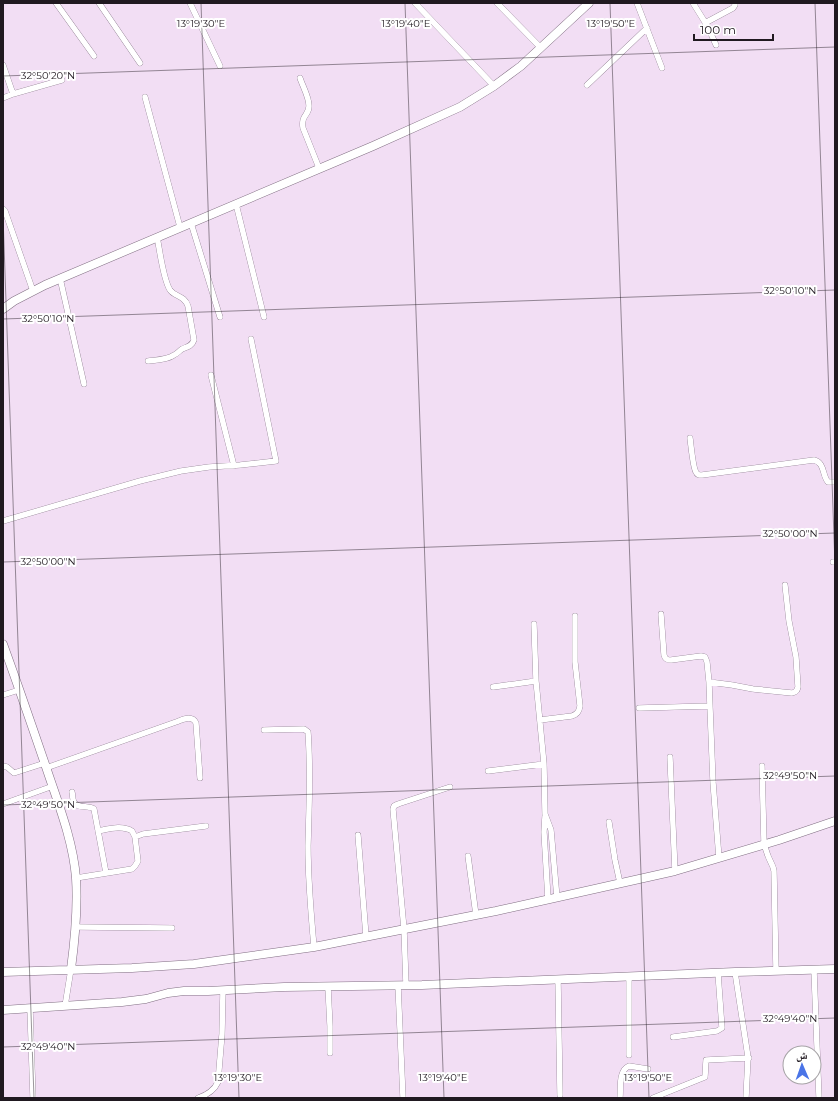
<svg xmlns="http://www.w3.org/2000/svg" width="838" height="1101" font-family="Montserrat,'Noto Naskh Arabic',sans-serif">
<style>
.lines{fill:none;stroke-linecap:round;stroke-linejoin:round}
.street-casing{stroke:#806e82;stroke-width:6}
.secondary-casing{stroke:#806e82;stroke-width:9}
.street{stroke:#fff;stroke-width:5.5}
.secondary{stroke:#fff;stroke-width:8}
.ticks{fill:none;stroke:#201920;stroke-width:1;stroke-opacity:0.45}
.ticks-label{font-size:10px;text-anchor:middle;fill:#201920;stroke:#fff;stroke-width:4;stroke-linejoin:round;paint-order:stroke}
</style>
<rect width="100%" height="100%" fill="#f2def4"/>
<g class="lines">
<g class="street-casing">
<path id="street" d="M56 3 94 56
M99 3 140 63
M190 3 220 66
M415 3 494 86
M497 3 541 48
M637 3 662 68
M693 3 708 27 716 45
M705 23 733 8 735 5V3
M3 65 13 94 62 80
M300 78C303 87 309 97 309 106 309 116 301 114 303 128L319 168
M587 85 647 28
M145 97 180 227
M3 98 13 94
M236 204 264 317
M3 209 5 211 33 291
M191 223 220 317
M60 278 84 384
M148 361C156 360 167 360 174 355 177 354 179 351 182 349 187 347 192 346 194 340L188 306C184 295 175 297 170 290 163 279 160 251 157 237
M211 375 234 466
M690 438C691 445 693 468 696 472 697 475 699 475 702 475L814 460C825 463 822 475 828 482H835
M3 521 140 481 181 471 209 467 240 465 276 461 251 339
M833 562H835
M661 614 664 655C665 659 667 660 671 660L701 656 705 657 707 662 709 682 713 782 719 858
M534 624 536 681 544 764 545 814 551 830 557 898
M709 682 732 685 753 689 792 693 795 692 797 690 798 687 796 657 789 621 785 585
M493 687 536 681
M3 695 19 690
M639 708 710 706
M540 720 572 716C577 714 579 712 580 706L575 662V616
M264 730 304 729 308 732C311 770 309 808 308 846 308 879 311 914 314 947
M670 757 675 871
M3 766 7 767 14 773 45 763
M762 766 764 844 768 856 773 867 774 871 776 971
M46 768 176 722C184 719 192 715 196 723L200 778
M488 771 544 764
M72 792C73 795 72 799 74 802 77 809 89 805 94 809L106 873
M3 804 53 786
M545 816 544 832 548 899
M609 822 615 860 620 883
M98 831C109 829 122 825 132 831L135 837
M358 835 366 936
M468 856 476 915
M76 878 132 869 135 866 138 861 135 837 143 834 206 826
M76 927 172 928
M814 970 819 1098
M735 972 748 1057 746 1098
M629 977V1055
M558 979 560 1095
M398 985 403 1098
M406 985 404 929 393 809 394 806 398 804 450 787
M328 987 330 1026V1053
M65 1006 71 969
M30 1008 33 1098
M673 1037 717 1031 722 1028 718 973
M198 1098C207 1095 214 1091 218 1082L222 1034 223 990
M620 1098C621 1088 618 1071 629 1066L648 1069
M653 1098 705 1077 706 1060 749 1058"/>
</g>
<g class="secondary-casing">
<path id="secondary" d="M3 309 14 301 45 285 373 146 460 107 494 86 521 66 589 3
M3 644C18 685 32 726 46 767 58 803 73 840 76 878 78 909 75 939 71 969
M3 972 132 968 194 964 314 947 496 911 675 871 779 840 835 821
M3 1010 122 1002 146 999 168 993 184 991H208L284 987 422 985 735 972 835 969"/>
</g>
<use href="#street" class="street"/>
<use href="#secondary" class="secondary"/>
</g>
<path class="ticks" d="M201 3 239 1098M405 3 444 1098M610 3 649 1098M815 3 835 565M3 76 835 47M3 216 34 1098M3 319 835 290M3 562 835 533M3 805 835 776M3 1047 835 1018"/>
<g class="ticks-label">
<text x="201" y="27">13°19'30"E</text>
<text x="406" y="27">13°19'40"E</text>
<text x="611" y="27">13°19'50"E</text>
<text x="48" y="79">32°50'20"N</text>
<text x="790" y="294">32°50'10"N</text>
<text x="48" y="322">32°50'10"N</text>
<text x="790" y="537">32°50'00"N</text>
<text x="48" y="565">32°50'00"N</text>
<text x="790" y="779">32°49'50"N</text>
<text x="48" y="808">32°49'50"N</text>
<text x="790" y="1022">32°49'40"N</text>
<text x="48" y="1050">32°49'40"N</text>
<text x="238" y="1081">13°19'30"E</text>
<text x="443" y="1081">13°19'40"E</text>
<text x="648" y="1081">13°19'50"E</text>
</g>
<rect width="838" height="1101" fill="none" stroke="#201920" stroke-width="8"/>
<g transform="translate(802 1065) rotate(358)"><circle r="19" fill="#ffffff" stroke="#a6a3a6"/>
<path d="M0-3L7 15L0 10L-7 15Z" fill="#4a74e7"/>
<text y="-6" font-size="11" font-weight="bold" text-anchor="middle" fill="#201920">ش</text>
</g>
<path d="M694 34v6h79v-6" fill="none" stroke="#201920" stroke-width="2"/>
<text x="700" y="34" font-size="12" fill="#201920" stroke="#ffffff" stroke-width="3" paint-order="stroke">100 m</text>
</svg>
